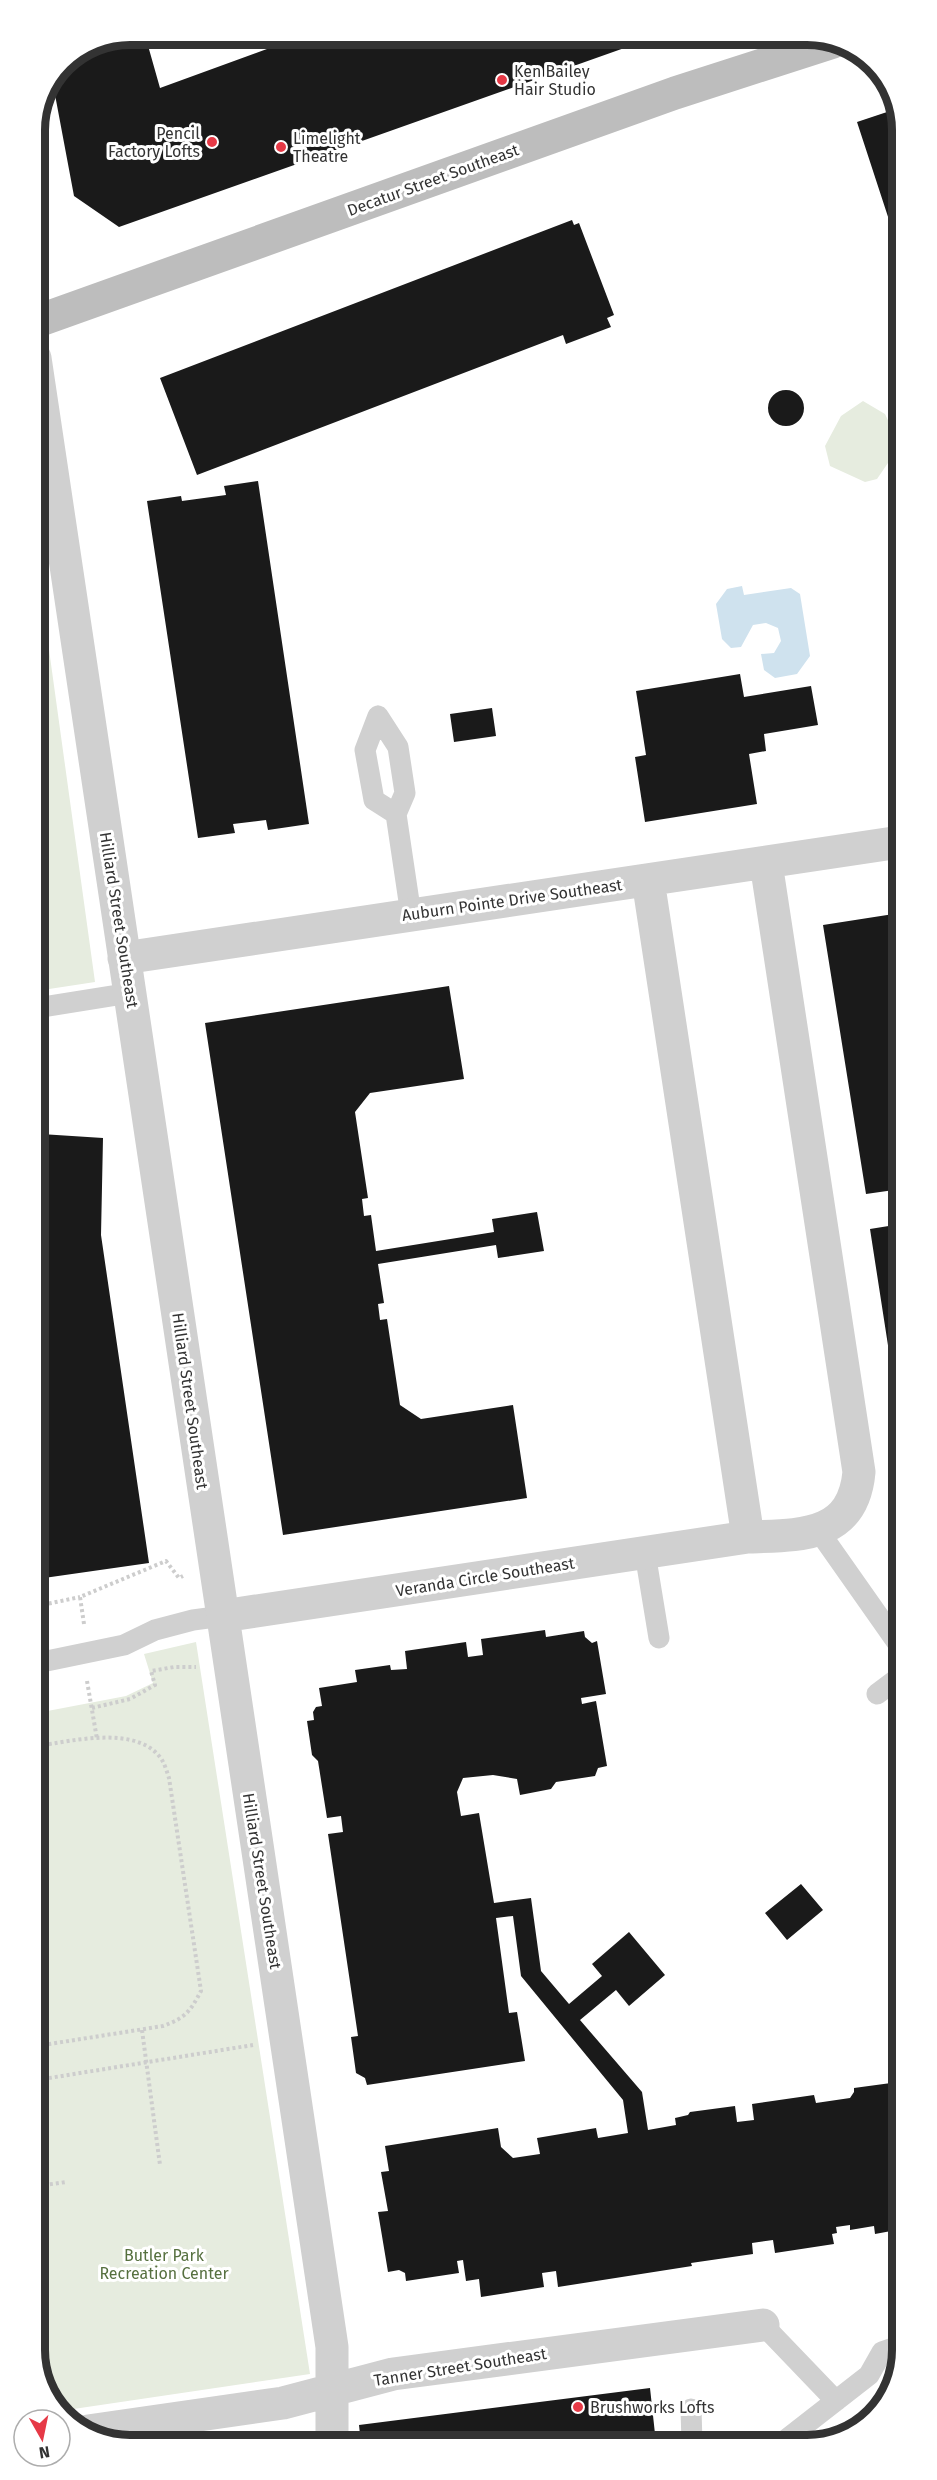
<svg xmlns="http://www.w3.org/2000/svg" width="937" height="2480" font-family="'Fira Sans',sans-serif">
<style>
.green{fill:#e6ecdf}
.water{fill:#cfe2ee}
.building{fill:#1a1a1a}
.lines{fill:none;stroke-linecap:round;stroke-linejoin:round}
.path{stroke:#cdcdcd;stroke-width:4;stroke-dasharray:3 3;stroke-linecap:butt}
.lane{stroke:#d0d0d0;stroke-width:21}
.street{stroke:#d0d0d0;stroke-width:33}
.secondary{stroke:#bdbdbd;stroke-width:33}
.poi-dot{fill:#e63946;stroke:#fff;stroke-width:2}
.labels{text-anchor:middle;dominant-baseline:central;stroke-width:6;stroke-linejoin:round;paint-order:stroke}
.poi-label{font-size:16px;fill:#333;stroke:#fff;text-anchor:start}
.street-label{font-size:16px;fill:#333;stroke:#fff}
.park-label{font-size:16px;fill:#56703f;stroke:#fff}
.rim{fill:none;stroke:#333;stroke-width:8}
</style>
<rect width="100%" height="100%" fill="#fff"/>
<path class="green" d="M863 401 885 414 894 433 896 442 890 460 877 479 865 482 830 466 825 446 841 416Z
M38 570 95 982 36 991 35 571Z
M196 1642 310 2374 60 2411 38 2375 37 1713 126 1696 153 1683 144 1654Z"/>
<path class="water" d="M742 586 744 595 791 588 800 594 810 656 797 674 775 678 764 670 761 654 774 653 781 641 778 628 766 623 753 625 741 647 731 648 722 639 716 604 727 589Z"/>
<path class="building" d="M130 34 145 35 160 88 305 35H661L119 227 74 196 53 84 63 62Z
M899 108V223L891 226 857 122Z
M572 220 574 225 579 223 614 315 607 318 611 327 566 344 563 335 197 475 160 378Z
M768 408a18 18 0 1 1 36 0a18 18 0 1 1-36 0Z
M258 481 309 824 268 830 266 820 233 824 235 833 198 838 147 501 181 496 182 501 226 495 224 486Z
M740 674 744 697 811 686 818 725 764 734 766 751 749 754 757 804 645 822 635 757 646 755 636 691Z
M492 708 496 736 454 742 450 714Z
M900 913 901 1189 866 1194 823 925Z
M449 986 464 1079 370 1093 355 1112 368 1198 362 1199 364 1216 371 1215 376 1251 494 1232 492 1219 537 1212 544 1251 498 1258 496 1245 378 1264 384 1303 378 1304 380 1320 387 1319 400 1405 421 1419 513 1405 527 1498 283 1535 205 1023Z
M43 1075 41 1134 103 1138 101 1235 149 1563 37 1579 36 1076Z
M901 1224V1423H900L870 1229Z
M545 1630 546 1637 584 1631 585 1637 592 1643 597 1641 606 1694 581 1698 582 1704 596 1701 607 1766 598 1768 595 1776 556 1782 551 1789 520 1795 517 1779 493 1775 463 1778 457 1792 461 1816 479 1813 494 1903 531 1898 541 1971 569 2004 602 1976 592 1964 629 1932 665 1975 629 2006 616 1990 580 2020 642 2092 648 2130 676 2125 675 2118 688 2115 690 2112 735 2106 737 2122 754 2120 752 2104 814 2095 816 2103 850 2098 854 2092V2088L891 2083 892 2089 902 2087V2229L875 2234 874 2226 850 2230V2225L836 2227 837 2233 832 2234 834 2244 775 2253 773 2240 752 2243 753 2254 691 2263 692 2266 558 2287 556 2271 542 2273 544 2287 481 2297 479 2279 466 2281 463 2260 457 2261 459 2273 406 2281 405 2273 399 2270 388 2272 378 2212 388 2211 381 2172 389 2171 385 2146 498 2128 501 2147 513 2158 540 2154 537 2138 596 2128 598 2138 628 2133 623 2100 521 1976 513 1916 496 1918 509 2013 517 2012 525 2061 367 2085 365 2078 356 2073 351 2037 358 2036 328 1834 343 1832 341 1816 327 1818 318 1761 312 1755 307 1721 314 1720 313 1712 316 1707 322 1706 319 1688 357 1682 355 1670 390 1665 391 1670 407 1669 405 1651 466 1642 468 1657 483 1655 481 1639Z
M801 1884 823 1910 787 1940 765 1913Z
M650 2388 656 2443 361 2444 359 2425Z"/>
<g class="lines">
<path class="path" d="M37 1606 80 1597
M84 1624 80 1597 166 1561 179 1578 183 1576
M87 1681 97 1739
M92 1708 130 1699 155 1685 151 1671 174 1667H196
M37 1746C72 1741 139 1724 162 1760 165 1765 167 1772 169 1778L201 1991C190 2012 185 2018 163 2026L37 2046
M142 2030 160 2165
M37 2080 253 2045
M38 2186 66 2182"/>
<path class="lane" d="M378 716 398 747 405 793 396 814 411 915
M378 716 365 750 374 800 396 814
M36 1008 130 993
M818 1530 901 1648
M645 1553 659 1638
M37 1663 124 1645 155 1630 193 1620 223 1616
M877 1694 901 1676
M763 2325 836 2401
M691 2409 692 2443
M783 2442 869 2375 882 2352 902 2345"/>
<path class="street" d="M35 358 332 2347V2444
M648 880 748 1537C800 1535 853 1538 859 1472L766 863
M124 958 900 842
M223 1616 748 1537
M88 2431 283 2403 393 2374 763 2325"/>
<path class="secondary" d="M35 322 675 93 833 42"/>
</g>
<g class="poi-dot">
<circle cx="502" cy="80" r="6"/>
<circle cx="212" cy="142" r="6"/>
<circle cx="281" cy="147" r="6"/>
<circle cx="578" cy="2407" r="6"/>
</g>
<g class="labels">
<g class="poi-label">
<text x="514" y="71">Ken Bailey<tspan x="514" dy="18">Hair Studio</tspan></text>
<text x="200" y="133" text-anchor="end">Pencil<tspan x="200" dy="18">Factory Lofts</tspan></text>
<text x="293" y="138">Limelight<tspan x="293" dy="18">Theatre</tspan></text>
<text x="590" y="2407">Brushworks Lofts</text>
</g>
<g class="street-label">
<text transform="translate(433 180) rotate(-20)">Decatur Street Southeast</text>
<text transform="translate(512 900) rotate(-8)">Auburn Pointe Drive Southeast</text>
<text transform="translate(119 920) rotate(81)">Hilliard Street Southeast</text>
<text transform="translate(190 1401) rotate(82)">Hilliard Street Southeast</text>
<text transform="translate(485 1577) rotate(-9)">Veranda Circle Southeast</text>
<text transform="translate(262 1881) rotate(81)">Hilliard Street Southeast</text>
<text transform="translate(460 2367) rotate(-9)">Tanner Street Southeast</text>
</g>
<g class="park-label">
<text x="164" y="2255">Butler Park<tspan x="164" dy="18">Recreation Center</tspan></text>
</g>
</g>
<path d="M0 0H937V2480H0ZM130 45H807A85 85 0 0 1 892 130V2350A85 85 0 0 1 807 2435H130A85 85 0 0 1 45 2350V130A85 85 0 0 1 130 45Z" fill="#fff" fill-rule="evenodd"/>
<path class="rim" d="M130 45H807A85 85 0 0 1 892 130V2350A85 85 0 0 1 807 2435H130A85 85 0 0 1 45 2350V130A85 85 0 0 1 130 45Z"/>
<g transform="translate(42 2438) rotate(171)"><circle r="28" fill="#ffffff" stroke="#adadad" stroke-width="1.5"/>
<path d="M0-4.5L10 22L0 15L-10 22Z" fill="#e63946"/>
<text y="-9" font-size="16" font-weight="bold" text-anchor="middle" fill="#333333">N</text>
</g>
</svg>
